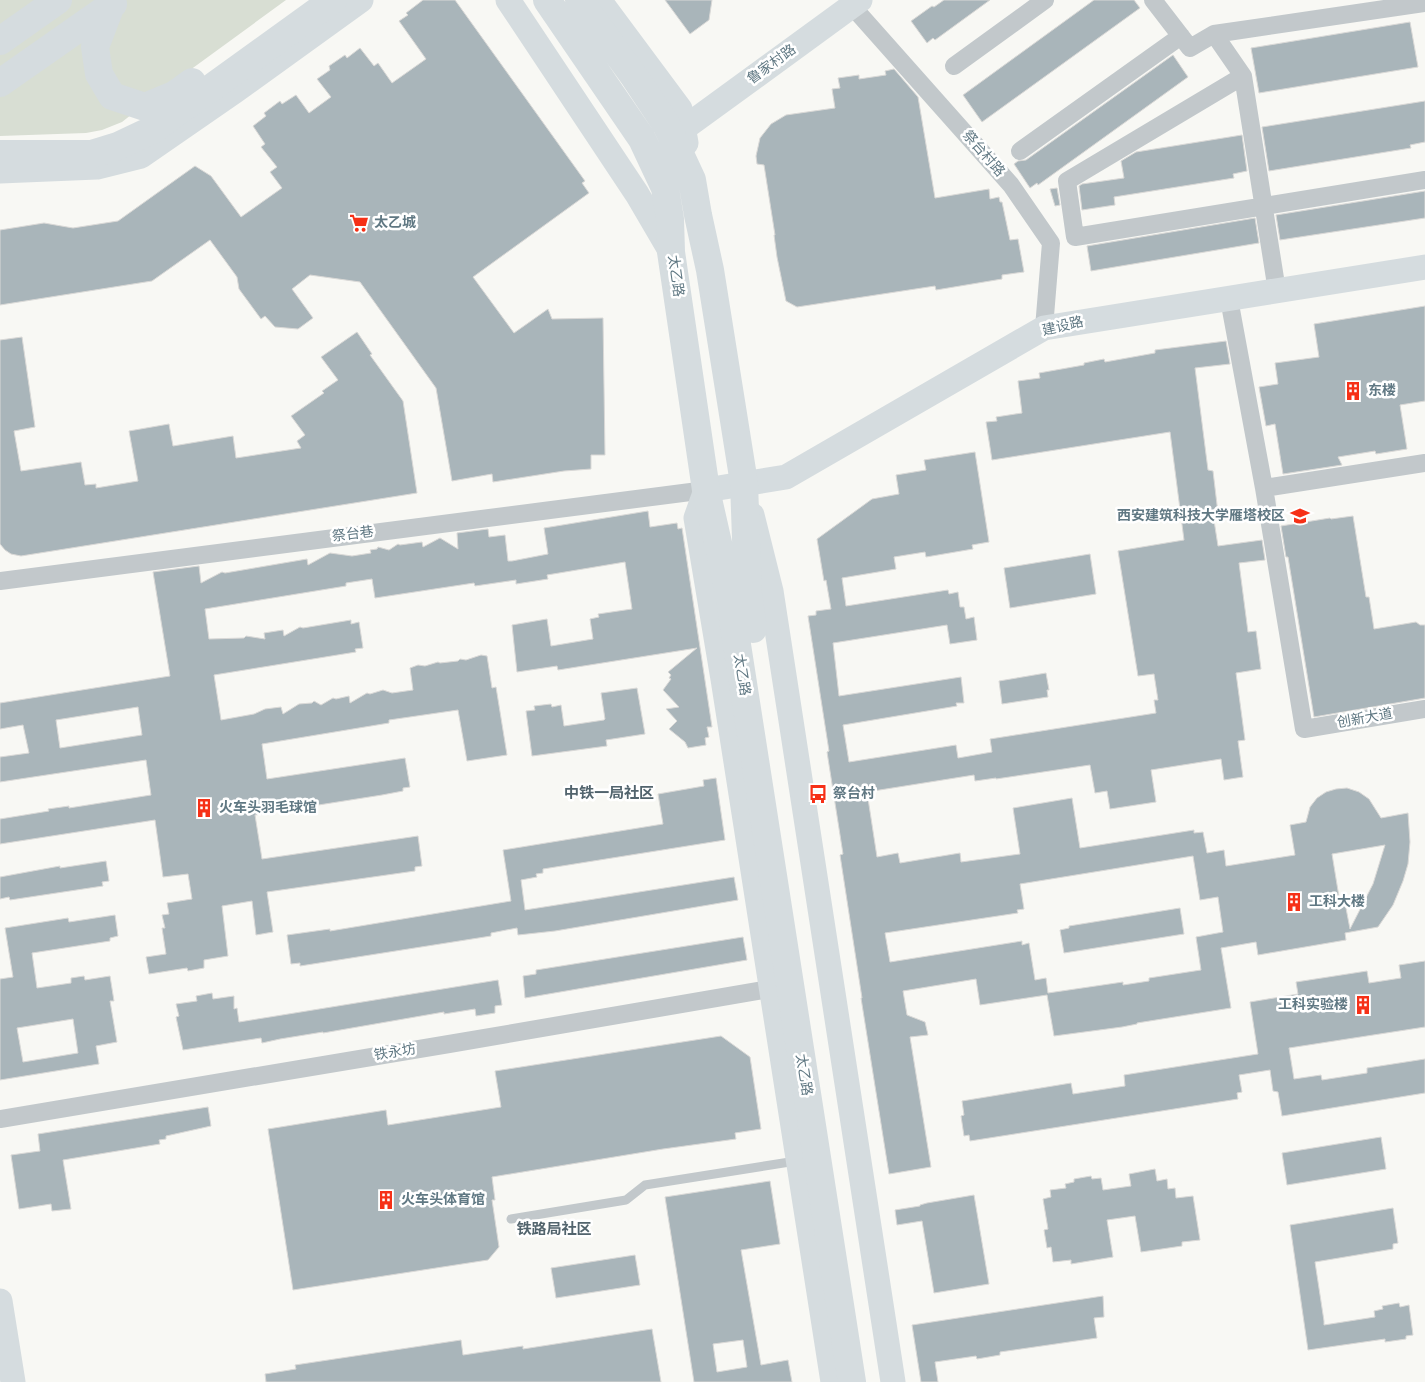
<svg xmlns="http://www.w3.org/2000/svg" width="1425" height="1382" font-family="Overpass,'Noto Sans SC',sans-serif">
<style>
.green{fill:#d8ded3}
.building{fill:#a9b5ba;stroke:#dad9d7;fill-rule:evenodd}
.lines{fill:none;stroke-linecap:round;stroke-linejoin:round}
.lane{stroke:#c2c8cb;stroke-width:9}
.street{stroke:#c2c8cb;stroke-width:18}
.secondary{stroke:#d5dcdf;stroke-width:25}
.primary{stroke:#d5dcdf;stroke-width:28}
.highway{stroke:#d5dcdf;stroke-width:28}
.labels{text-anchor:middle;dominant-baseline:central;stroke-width:5;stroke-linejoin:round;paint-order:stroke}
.street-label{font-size:14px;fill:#607883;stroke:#fff}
.poi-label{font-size:14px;font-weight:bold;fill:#607883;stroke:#fff;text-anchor:start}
.neighbourhood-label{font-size:15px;font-weight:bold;fill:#52646d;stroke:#fff}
</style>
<rect width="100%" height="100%" fill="#f8f8f4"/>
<path class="green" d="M0 0H286L164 89 122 122 102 130 86 133 0 136Z"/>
<path class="building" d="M423 0H455L585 181 582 183 589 193 473 277 514 333 548 309 552 319 603 318 605 455H591V469L564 471 493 482 492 474 452 481 436 388 360 282 310 275 292 289 313 318 298 329 275 327 265 316 261 319 239 289 237 277 210 240 152 281 0 305V230L44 223 73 228 118 221 195 166 211 176 241 217 282 188 270 172 277 167 261 147 265 144 253 126 266 116 264 113 280 101 282 104 296 95 309 113 331 97 317 79 330 70 329 66 345 55 347 58 360 48 374 66 378 63 392 83 426 59 399 21 408 15 406 13Z
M665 0H712L709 20 690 34Z
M944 0H990L935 40 933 38 927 43 911 21 932 6 934 7Z
M1094 0H1134L1140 8 982 122 963 95Z
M1410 22 1418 67 1259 93 1251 48Z
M1173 55 1188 77 1038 185 1037 183 1030 188 1014 164 1018 161 1026 160Z
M894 69 918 97 935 198 989 189 990 199 999 197 1000 202H1002L1010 240 1018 239 1024 272 1002 275V279L936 290 935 286 797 307 786 301 777 257 774 235H775L764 165 757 164 756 156 760 138 771 124 786 115 835 108 832 89 840 88 838 78 859 75V79L886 75 885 71Z
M1425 101V142L1410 145 1411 148 1269 171 1262 127Z
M1242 135 1247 171 1233 174 1234 178 1114 197 1115 205 1082 210 1079 186 1082 184 1124 178 1121 161 1136 152Z
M1057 188 1060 205 1055 206 1050 189Z
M1425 191V218L1280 240 1276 215Z
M1255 218 1259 243 1091 271 1087 246Z
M1425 306V401L1400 405 1407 449 1376 454 1375 451 1338 457 1342 465 1283 474 1275 424 1266 426 1259 387 1278 384 1275 363 1319 357 1314 324Z
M357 332 372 354 370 355 403 401 417 493 21 556 11 554 5 550 0 544V340L22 337 35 427 14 431 21 471 81 462 85 485 96 484V488L138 481 129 431 169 424 173 446 233 436 236 458 301 448 297 441 305 435 291 416 324 393 322 391 338 380 321 357Z
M1226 341 1230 364 1195 368 1208 470 1213 471 1218 513 1213 514 1218 546 1262 540 1265 560 1239 563 1248 632 1256 631 1261 669 1236 673 1245 740 1238 741 1243 777 1224 780 1221 759 1151 770 1156 802 1110 809 1107 791 1095 793 1090 765 996 779V778L975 781 974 775 867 792 877 857 898 853 900 863 960 853 961 862 1020 854 1013 808 1072 798 1080 848 1194 830V833L1203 832 1207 853 1224 850 1226 866 1295 855 1290 825 1306 822 1310 807 1317 798 1326 792 1336 789 1347 788 1359 792 1369 799 1381 818 1408 813 1410 842 1408 864 1403 881 1393 905 1378 927 1345 933 1346 940 1258 955 1256 942 1221 948 1231 1008 1137 1023V1024L1122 1027 1054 1036 1047 995 980 1005 976 979 903 991 907 1015 925 1022 928 1035 910 1037 931 1167 889 1174 861 998H862L840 855 843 854 827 752 829 751 808 616 816 615V611L831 609 826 580 824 581 817 539 872 499 899 494 896 475 926 470 924 460 975 452 989 542 972 545 973 549 926 557 925 552 894 557 896 569 842 578 846 606 948 590 949 594 958 592 960 607H964L966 619 974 617 977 640 950 644 947 625 833 643 839 696 961 677 964 703H956L957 706 843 725 849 762 956 745 958 758 992 752 990 739 1156 713 1154 700H1158L1154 674 1138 676 1118 551 1184 540 1170 432 992 460 986 422 997 421 996 417 1022 413 1018 381 1040 378 1039 373 1084 365V363L1104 359 1105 362 1155 353V350ZM1385 845 1373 884 1350 929 1345 903H1340L1332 854ZM1193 856 1200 900 1218 897 1223 932 1196 937 1201 970 1149 978V981L1123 985V982L1048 993 1046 978 1035 980 1029 943 1022 945V941L890 962 885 933 1018 913 1017 910 1024 909 1020 884Z
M648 511 650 527 677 523 678 529 682 528 712 727H707L709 737 705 738 706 745 688 748 685 742 669 729 677 721 666 709 679 707 663 690 671 679 669 678 671 675 668 672 697 648 558 670 557 666 517 672 512 625 547 619 551 646 593 639 590 619 599 617 598 614 632 609 625 562 547 575 548 579 516 584V580L475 586 474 583 375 598 372 579 346 583V586L205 609 209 639 244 638 246 636 265 639 264 633 283 630 284 636 300 627 303 628 351 620V624L359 622 363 648 355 649 356 652 214 675 221 720 254 714 265 709 281 707 283 714 299 704 312 703 314 701 321 705 333 698 336 699 349 696 350 703 367 693 370 694 383 690 392 693 413 690 410 668 418 665 425 666 438 662 440 663 458 661 460 659 466 660 481 655 487 656 492 688 496 687 507 755 467 761 458 710 389 720V723L262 744 267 779 405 758 410 787 403 788V791L382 795 255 815 262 859 418 836 422 866 415 867V871L267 892 273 932 256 935 252 901 222 906 228 956 204 960V968L188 971 187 968 149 974 146 957 166 954 162 928H165L162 915 169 914 167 903 192 899 188 874 163 877 155 820 0 844V819L49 811 48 809 69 806V808L151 795 146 760 0 782V757L29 753 23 725 0 729V703L170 676 153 572 199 566 201 583 222 572 225 573 307 559 308 565 330 553 352 556 371 553 370 550 377 549 378 547 389 550 398 544 400 545 422 542 423 547 440 538 458 549 457 533 488 529 489 537 505 535 508 561H512L548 554 544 528ZM138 707 142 735 60 748 56 720Z
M1353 516 1366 597H1369L1374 629 1416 622 1420 625H1425V698L1314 717 1288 557H1286L1281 526 1330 518 1331 519Z
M1090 554 1096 594 1010 608 1004 568Z
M1046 673 1049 690H1047L1048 697 1002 704 999 681Z
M637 688 645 734 606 740 607 746 532 756 526 711 535 710 534 706 551 704 552 707 561 705 564 726 604 720 605 719 601 693Z
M716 778 725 840 543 869V873L536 874 537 877 521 880 525 910 734 877 738 900 555 931 518 935 517 928 491 933V936L300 966V963L291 964 287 935 330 929V931L511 901 503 850 663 824 658 794 704 786 703 780Z
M106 861 109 881 102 882 103 886 10 900 9 897 0 899V877L60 866V868Z
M1180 908 1184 934 1064 953 1060 930 1069 928V926Z
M115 915 118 936 110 938V941L32 953 37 988 71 983V978L84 976 85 980 110 976 114 1001H110L117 1042 96 1046 99 1064 0 1080V979L13 977 5 928 68 918 69 922ZM73 1019 78 1053 23 1062 17 1028Z
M743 937 747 960 525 998 523 976 536 974V970Z
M1425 961V1027L1289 1048 1294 1079 1321 1075 1322 1080 1367 1073V1068L1425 1059V1093L1282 1116 1278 1092 1273 1091 1270 1070 1239 1075 1242 1092 1237 1093 1238 1099 970 1141 969 1135 964 1136 961 1116 964 1115 962 1101 1071 1083 1073 1094 1125 1086 1124 1075 1258 1054 1250 1002 1298 994 1296 982 1367 971 1369 983 1401 978 1399 965Z
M498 980 502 1005 495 1006V1013L476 1016 475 1009 444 1014V1012L323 1033V1032L280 1039 262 1043 261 1038 183 1050 176 1017 179 1016 176 1004 197 1001 196 996 212 993 213 999 234 996V1009L237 1008 239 1022Z
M721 1036 750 1057 761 1129 735 1133 736 1139 663 1149 492 1177 495 1200H492L499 1247 488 1260 293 1290 268 1129 386 1110 388 1125 501 1107 495 1071Z
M208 1107 211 1126 166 1136V1139L159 1140 160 1144 63 1160 71 1209 52 1211 51 1204 19 1209 11 1155 40 1151 38 1134Z
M1381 1137 1386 1169 1287 1185 1282 1153Z
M1155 1169 1157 1181 1167 1179 1168 1189 1175 1188 1176 1198 1193 1196 1200 1240 1182 1242V1246L1141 1252 1135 1216 1107 1220 1113 1257 1071 1264V1260L1053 1262 1051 1247 1047 1248 1044 1230 1048 1229 1043 1199 1051 1197 1050 1190 1066 1188 1065 1184 1074 1182V1179L1091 1176 1092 1179 1101 1178 1103 1190 1131 1186 1129 1174Z
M770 1181 780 1244 741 1250 761 1365 788 1360 792 1382H694L665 1197ZM743 1340 747 1367 717 1372 713 1344Z
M974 1195 989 1284 934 1293 922 1221 897 1225 895 1210 920 1206V1205L927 1203Z
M1393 1208 1398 1243 1393 1244V1249L1315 1262 1324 1321V1325L1375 1317 1374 1311 1383 1309 1382 1306 1399 1303 1400 1307 1409 1305 1413 1335 1406 1336V1339L1385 1342V1339L1308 1350 1290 1225Z
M635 1255 640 1285 556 1298 551 1268Z
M1103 1296 1104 1317 1094 1318 1097 1338 1000 1352V1355L977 1359 976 1356 935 1362 938 1382H921L912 1325Z
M652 1329 661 1382H266L265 1374 296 1369 295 1365 461 1340 463 1355 523 1346V1349Z"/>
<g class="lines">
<path class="lane" d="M511 1219 626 1200 645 1185 796 1161"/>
<path class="street" d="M1153 0 1190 48 1214 34 1425 3
M852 6 1011 185 1051 243 1044 328
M1214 34 1243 76 1277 291
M954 66 1045 0
M1243 76 1067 181 1075 237 1425 180
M1020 151 1181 36
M1229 299 1264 488
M1425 463 1264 488 1304 729 1425 709
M0 581 706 490
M0 1119 449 1044 781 987"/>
<path class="secondary" d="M508 0 637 194 671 252
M599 0 680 109 686 143
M683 129 860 0
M0 171 97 167 141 156 235 91 361 0
M752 515 771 591 893 1382
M0 1301 13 1382
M833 1382 723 679 696 518 706 490 786 477 1044 328 1425 267"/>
<path class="primary" d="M547 0 642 139 665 188 670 219 671 252 706 490 728 587 852 1382
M579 0 633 75 667 126 692 180 698 215 710 270 744 483 748 594 753 629"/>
<path class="highway" d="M111 5 95 47 99 74 112 96 145 107 174 95 192 82
M0 41 58 0
M0 83 113 4
M0 154H92L118 146 154 129 333 0"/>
</g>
<defs>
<g id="supermarket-bare" transform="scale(1.5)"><path d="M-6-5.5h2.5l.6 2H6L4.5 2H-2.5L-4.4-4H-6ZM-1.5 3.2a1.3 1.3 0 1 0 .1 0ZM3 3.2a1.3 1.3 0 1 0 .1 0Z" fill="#f63017" stroke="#fff" stroke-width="2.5" paint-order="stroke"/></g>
<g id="building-bare" transform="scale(1.5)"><path d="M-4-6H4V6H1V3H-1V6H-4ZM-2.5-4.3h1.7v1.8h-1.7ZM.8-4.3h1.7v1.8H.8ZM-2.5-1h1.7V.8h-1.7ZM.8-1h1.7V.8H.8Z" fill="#f63017" stroke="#fff" stroke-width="2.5" paint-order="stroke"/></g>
<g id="university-bare" transform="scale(1.5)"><path d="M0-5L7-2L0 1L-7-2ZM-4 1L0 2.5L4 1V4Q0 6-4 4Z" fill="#f63017" stroke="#fff" stroke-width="2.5" paint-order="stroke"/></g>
<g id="bus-bare" transform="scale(1.5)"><path d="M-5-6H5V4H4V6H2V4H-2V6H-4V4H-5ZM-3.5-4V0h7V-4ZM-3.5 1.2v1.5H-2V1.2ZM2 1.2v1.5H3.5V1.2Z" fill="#f63017" stroke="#fff" stroke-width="2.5" paint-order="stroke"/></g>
</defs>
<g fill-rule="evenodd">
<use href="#supermarket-bare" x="359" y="223"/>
<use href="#building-bare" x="1353" y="391"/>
<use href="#university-bare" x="1300" y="516"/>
<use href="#bus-bare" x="818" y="794"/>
<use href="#building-bare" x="204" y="808"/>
<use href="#building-bare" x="1294" y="902"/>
<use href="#building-bare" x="1363" y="1005"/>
<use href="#building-bare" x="386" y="1200"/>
</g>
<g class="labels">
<g class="street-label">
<text transform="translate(772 65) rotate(-36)">鲁家村路</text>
<text transform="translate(983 154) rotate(49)">祭台村路</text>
<text transform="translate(675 276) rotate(82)">太乙路</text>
<text transform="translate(1063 327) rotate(-13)">建设路</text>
<text transform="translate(353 535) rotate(-7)">祭台巷</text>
<text transform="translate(741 675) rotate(81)">太乙路</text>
<text transform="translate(1365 719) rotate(-10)">创新大道</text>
<text transform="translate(395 1053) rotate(-9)">铁永坊</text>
<text transform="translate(803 1075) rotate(81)">太乙路</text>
</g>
<g class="poi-label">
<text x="374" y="223">太乙城</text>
<text x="1368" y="391">东楼</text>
<text x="1285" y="516" text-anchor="end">西安建筑科技大学雁塔校区</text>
<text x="833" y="794">祭台村</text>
<text x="219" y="808">火车头羽毛球馆</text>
<text x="1309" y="902">工科大楼</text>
<text x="1348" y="1005" text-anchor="end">工科实验楼</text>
<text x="401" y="1200">火车头体育馆</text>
</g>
<g class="neighbourhood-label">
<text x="609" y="794">中铁一局社区</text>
<text x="554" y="1230">铁路局社区</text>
</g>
</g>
</svg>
